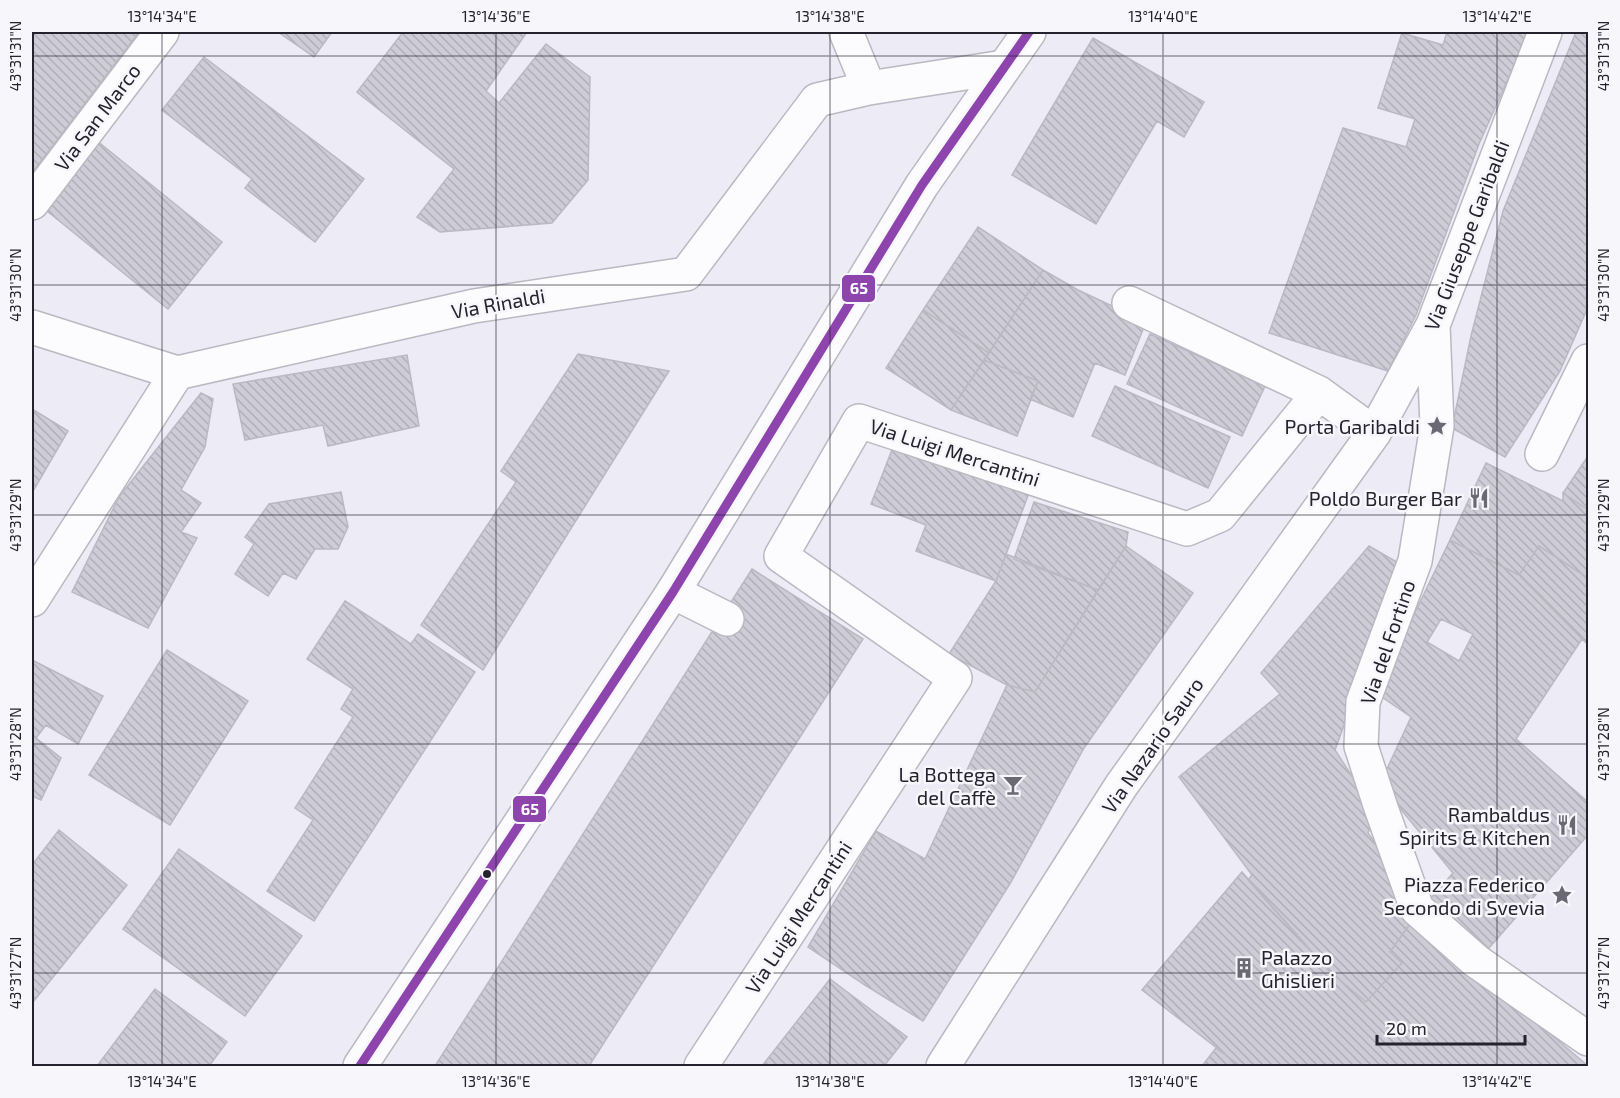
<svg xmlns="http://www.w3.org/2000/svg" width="1620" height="1098" font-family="'Exo 2',sans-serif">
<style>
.building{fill:url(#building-back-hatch);stroke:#bab8c2;stroke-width:1.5;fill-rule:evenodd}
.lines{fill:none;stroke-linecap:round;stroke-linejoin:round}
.minor-casing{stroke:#bab8c2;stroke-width:36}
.major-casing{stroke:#bab8c2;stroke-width:36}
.minor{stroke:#fcfcfe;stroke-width:33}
.major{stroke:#fcfcfe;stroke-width:33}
.bus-1-casing{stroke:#f7f6fb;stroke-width:14}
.bus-1{stroke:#8e44ad;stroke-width:9}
.ticks{fill:none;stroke:#24222c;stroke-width:1.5;stroke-opacity:0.45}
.bus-dot{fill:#24222c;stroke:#f7f6fb;stroke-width:2}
.labels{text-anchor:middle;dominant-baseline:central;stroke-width:5;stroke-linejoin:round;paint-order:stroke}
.street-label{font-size:20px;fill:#24222c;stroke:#f7f6fb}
.poi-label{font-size:20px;fill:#24222c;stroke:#f7f6fb;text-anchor:end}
.line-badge{stroke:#f7f6fb;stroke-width:2}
.badge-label{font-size:16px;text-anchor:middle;font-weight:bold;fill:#fff}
.neatline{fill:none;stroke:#24222c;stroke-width:2}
.ticks-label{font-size:15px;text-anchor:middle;fill:#24222c}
</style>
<defs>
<pattern id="building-back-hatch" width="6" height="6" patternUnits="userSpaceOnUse" patternTransform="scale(1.5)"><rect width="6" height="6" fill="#cecdd7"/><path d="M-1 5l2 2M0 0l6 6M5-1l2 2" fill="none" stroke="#b1b0b9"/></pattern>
</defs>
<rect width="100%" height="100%" fill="#ecebf6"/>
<path class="building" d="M35 32H139L32 173V36Z
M278 32H332L314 57Z
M403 32H527L486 91 499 103 546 44 590 77 588 180 552 223 440 232 417 217 454 169 357 92Z
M1447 32H1529L1479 144 1416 315 1388 371 1269 333 1343 128 1406 147 1415 119 1378 108 1402 33 1443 45Z
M1576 32H1588V307L1560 371 1505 457 1452 428 1471 336 1503 211Z
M1093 38 1204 102 1184 137 1157 121 1096 224 1012 175Z
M204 57 364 179 315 242 245 188 252 179 162 110Z
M96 140 222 242 168 309 42 207Z
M978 227 1043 270 989 353 923 310Z
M1043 270 1078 290 1146 322 1125 375 1095 363 1073 417 1030 399 1038 381 984 360Z
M923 310 989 353 951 410 886 368Z
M1150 334 1265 386 1242 436 1127 384Z
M578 354 669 371 483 670 421 625 516 482 501 471Z
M407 355 419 426 328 446 323 425 245 440 233 384Z
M984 360 1038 381 1017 436 951 410Z
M1115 386 1230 437 1208 488 1092 436Z
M201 393 213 399 205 447 181 490 201 503 181 532 197 538 148 628 72 592 119 497Z
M32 409 68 431 32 493Z
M895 442 1029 493 996 581 916 551 926 525 871 504Z
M1588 456V504L1585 508 1563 493Z
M1486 463 1563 501V493L1585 508 1588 504V578L1539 546 1519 575 1450 540Z
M341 492 348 527 338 549H315L296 579 283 573 268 596 235 574 254 544 245 537 269 504Z
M1034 502 1128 532 1126 546 1098 590 1014 559Z
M1450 540 1519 575 1582 639 1516 739 1588 802V835L1482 956 1423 907 1453 873 1380 784 1411 717 1376 693ZM1441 619 1473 634 1459 661 1427 642Z
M1126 546 1193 593 1084 748 1011 882 923 1021 865 985 808 947 876 831 925 859 1007 685 1035 692Z
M1369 546 1402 565 1335 750 1376 813 1368 833 1393 866 1414 918 1390 952 1402 963 1366 1002 1328 970 1248 880 1252 875 1179 777 1280 694 1261 673Z
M1539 546 1588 578V645L1519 575Z
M1006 554 1098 590 1035 692 1007 685 949 654 996 581Z
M752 569 863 639 589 1066H435Z
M345 601 411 644 418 634 475 672 314 921 267 891 313 820 295 808 353 717 341 709 353 689 307 659Z
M167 650 248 701 170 825 89 775Z
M32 660 103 696 78 744 46 725 36 738 61 758 41 800 32 796Z
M59 830 127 885 33 1002 32 1000V865Z
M179 849 302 936 245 1016 123 929Z
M1242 872 1328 970 1366 1002 1402 963 1390 952 1414 918 1588 1066H1240L1142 990Z
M830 979 907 1037 884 1066H762Z
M155 989 227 1042 209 1066H97Z
M1216 1048 1240 1066H1202Z"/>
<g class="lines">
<g class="minor-casing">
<path id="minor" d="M846 32 869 88
M32 203 162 32
M1129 303 1319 393 1374 433
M1433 325 1437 426 1415 561 1363 702 1361 746 1380 805 1417 909 1476 961 1588 1039
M32 327 177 373
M1542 454 1588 361
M673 592 727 619
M32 600 177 373 474 306 686 274 817 100 869 88 1004 67
M701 1066 955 678 781 556 859 421 1187 529 1220 515 1319 393
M943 1066 1121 786 1374 433 1433 325 1545 32"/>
</g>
<g class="major-casing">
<path id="major" d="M360 1066 673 592 922 185 1029 32"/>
</g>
<use href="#minor" class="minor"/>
<use href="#major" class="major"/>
<g class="bus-1-casing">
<path id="bus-1" d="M360 1066 673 592 922 185 1029 32"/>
</g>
<use href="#bus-1" class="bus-1"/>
</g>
<path class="ticks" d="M162 32V1066M496 32V1066M830 32V1066M1163 32V1066M1497 32V1066M32 56H1588M32 285H1588M32 515H1588M32 744H1588M32 973H1588"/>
<defs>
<g id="sight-bare" transform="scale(1.62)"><path d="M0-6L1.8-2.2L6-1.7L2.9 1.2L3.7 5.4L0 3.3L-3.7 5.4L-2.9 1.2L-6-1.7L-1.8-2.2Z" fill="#6a6873" stroke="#f7f6fb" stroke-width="2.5" paint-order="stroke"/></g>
<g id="restaurant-bare" transform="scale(1.62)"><path d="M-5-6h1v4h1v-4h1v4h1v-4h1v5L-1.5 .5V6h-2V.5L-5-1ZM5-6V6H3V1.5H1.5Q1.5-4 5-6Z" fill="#6a6873" stroke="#f7f6fb" stroke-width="2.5" paint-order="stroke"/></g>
<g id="bar-bare" transform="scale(1.62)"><path d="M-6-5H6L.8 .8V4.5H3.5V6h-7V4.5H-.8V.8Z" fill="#6a6873" stroke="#f7f6fb" stroke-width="2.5" paint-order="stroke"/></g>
<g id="building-bare" transform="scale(1.62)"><path d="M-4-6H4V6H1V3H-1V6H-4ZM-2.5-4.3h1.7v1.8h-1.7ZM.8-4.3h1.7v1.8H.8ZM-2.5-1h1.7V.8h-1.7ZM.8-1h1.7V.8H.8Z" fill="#6a6873" stroke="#f7f6fb" stroke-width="2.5" paint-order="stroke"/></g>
</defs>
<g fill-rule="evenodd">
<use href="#sight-bare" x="1437" y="426"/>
<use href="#restaurant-bare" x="1479" y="498"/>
<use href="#bar-bare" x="1013" y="785"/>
<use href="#restaurant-bare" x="1567" y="825"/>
<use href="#sight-bare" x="1562" y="895"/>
<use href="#building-bare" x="1244" y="968"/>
</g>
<circle class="bus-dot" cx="487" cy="874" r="5"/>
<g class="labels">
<g class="street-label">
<text transform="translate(97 117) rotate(-53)">Via San Marco</text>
<text transform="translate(1466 235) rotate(-69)">Via Giuseppe Garibaldi</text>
<text transform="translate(498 303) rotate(-10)">Via Rinaldi</text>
<text transform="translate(955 452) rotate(18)">Via Luigi Mercantini</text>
<text transform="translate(1387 642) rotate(-71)">Via del Fortino</text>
<text transform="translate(1152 745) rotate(-55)">Via Nazario Sauro</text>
<text transform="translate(798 917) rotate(-57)">Via Luigi Mercantini</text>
</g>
<g class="poi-label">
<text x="1420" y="426">Porta Garibaldi</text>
<text x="1462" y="498">Poldo Burger Bar</text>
<text x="996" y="774">La Bottega<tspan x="996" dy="23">del Caffè</tspan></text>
<text x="1550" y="814">Rambaldus<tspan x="1550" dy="23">Spirits &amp; Kitchen</tspan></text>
<text x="1545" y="884">Piazza Federico<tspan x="1545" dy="23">Secondo di Svevia</tspan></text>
<text x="1261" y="957" text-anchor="start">Palazzo<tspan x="1261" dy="23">Ghislieri</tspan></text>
</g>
</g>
<g class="line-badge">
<rect x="841" y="274" width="35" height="29" rx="6" fill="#8e44ad"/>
<rect x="512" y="795" width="35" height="28" rx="6" fill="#8e44ad"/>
</g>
<g class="badge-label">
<text x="859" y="294">65</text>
<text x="530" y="815">65</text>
</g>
<rect width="1620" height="1098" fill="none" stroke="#f7f6fb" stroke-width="66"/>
<path d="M1377 1035v9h148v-9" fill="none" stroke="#24222c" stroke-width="3"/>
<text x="1386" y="1035" font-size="18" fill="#24222c" stroke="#f7f6fb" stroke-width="4.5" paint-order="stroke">20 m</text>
<rect x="33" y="33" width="1554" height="1032" class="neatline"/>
<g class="ticks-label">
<text x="162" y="22">13°14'34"E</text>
<text x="496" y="22">13°14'36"E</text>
<text x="830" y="22">13°14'38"E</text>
<text x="1163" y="22">13°14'40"E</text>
<text x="1497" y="22">13°14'42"E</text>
<text transform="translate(16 56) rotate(-90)" y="5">43°31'31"N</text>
<text transform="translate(1604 56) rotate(-90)" y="5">43°31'31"N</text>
<text transform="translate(16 285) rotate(-90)" y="5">43°31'30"N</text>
<text transform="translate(1604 285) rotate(-90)" y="5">43°31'30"N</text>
<text transform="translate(16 515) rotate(-90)" y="5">43°31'29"N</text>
<text transform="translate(1604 515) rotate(-90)" y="5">43°31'29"N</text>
<text transform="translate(16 744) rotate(-90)" y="5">43°31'28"N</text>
<text transform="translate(1604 744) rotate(-90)" y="5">43°31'28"N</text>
<text transform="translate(16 973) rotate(-90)" y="5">43°31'27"N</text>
<text transform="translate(1604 973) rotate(-90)" y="5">43°31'27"N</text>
<text x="162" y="1087">13°14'34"E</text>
<text x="496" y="1087">13°14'36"E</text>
<text x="830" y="1087">13°14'38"E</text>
<text x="1163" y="1087">13°14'40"E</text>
<text x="1497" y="1087">13°14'42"E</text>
</g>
</svg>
